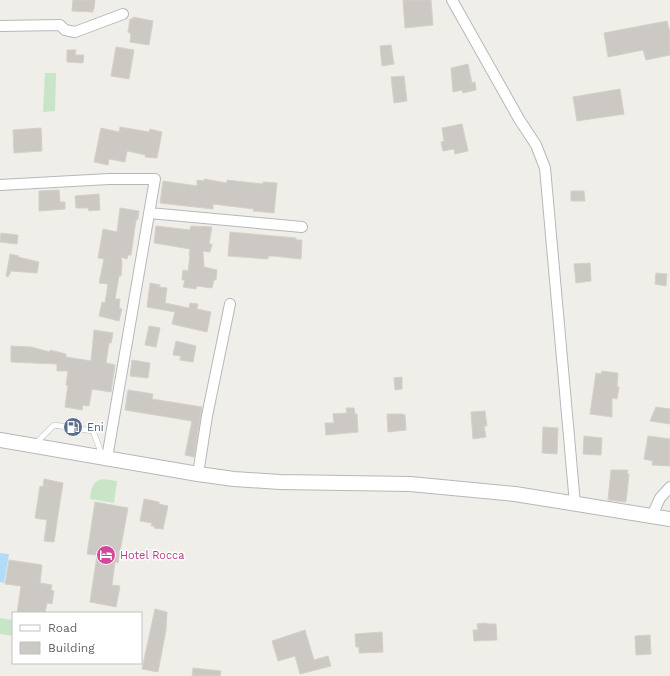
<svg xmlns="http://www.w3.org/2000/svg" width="670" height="676" font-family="'Work Sans',sans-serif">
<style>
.green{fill:#c9e5c8}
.water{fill:#b1dcf8}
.building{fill:#ccc9c5;stroke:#d5d0c7}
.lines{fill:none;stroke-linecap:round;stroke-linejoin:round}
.service-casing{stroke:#b5b8bb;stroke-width:6}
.minor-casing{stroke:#b5b8bb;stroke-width:12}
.secondary-casing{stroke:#b4b7bb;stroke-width:16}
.service{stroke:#fff;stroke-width:5}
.minor{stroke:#fff;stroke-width:10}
.secondary{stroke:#fff;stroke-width:14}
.labels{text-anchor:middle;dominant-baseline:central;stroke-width:3;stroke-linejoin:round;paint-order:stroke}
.service-label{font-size:11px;fill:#4e5e75;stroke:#fff;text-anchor:start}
.hotel-label{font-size:11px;fill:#b23c85;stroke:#fff;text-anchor:start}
</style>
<rect width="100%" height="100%" fill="#f0eee9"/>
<path class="green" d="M45 73H56L55 111 43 112Z
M103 479 117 481 114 503 90 499C91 490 92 481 103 479Z
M0 618 13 620V636L0 634Z"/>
<path class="water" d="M0 553 9 554 4 583 0 582Z"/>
<path class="building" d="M73 0H95L94 9H93V12L72 11Z
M403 0H431L433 25 405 28Z
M133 17 153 21 149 45 130 42 131 34 128 32 130 19H133Z
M667 21 669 30 670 29V55L646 60 643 50 608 57 604 33Z
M391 45 394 64 382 66 380 46Z
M116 47 134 50 129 79 111 76Z
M67 50H76L75 55H84L83 63 67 62Z
M468 64 472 83 475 82 476 90 463 93 462 90 453 92 451 68Z
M404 76 407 101 394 103 391 77Z
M620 89 624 114 577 121 573 97Z
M462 124 468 151 455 154 454 149 443 151 441 142 444 141 442 128Z
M120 127 149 132 150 129 162 132 157 158 145 157 146 155 127 151 125 162 109 159 108 165 94 162 101 128 119 132Z
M41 128 42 151 14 153 13 130Z
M204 179 227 183V180L263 184V182L277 183 274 213 253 211 254 209 213 204V209L160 203 163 181 197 186V180L204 181Z
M59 190 60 202H65V209L39 211V191Z
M571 191H584L585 201H571Z
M99 194 100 210 89 211 88 208H76L75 196Z
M120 208 139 211 138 219 136 220 131 255H128L127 259 121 257 122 264 121 276H119L115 299H120L119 308 122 309 119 321 99 316 102 302 105 303 108 284 99 283 104 259 98 258 103 229 117 232Z
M156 226 190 230 191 226 212 227 209 244H212L210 252 203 251 204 267 217 270 216 280H214L212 288 197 286 196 289 183 287 185 280H182L183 270 188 271 190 256H189L190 249 154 243Z
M230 232 296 238V240H302L301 259 273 256H268V259L228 256Z
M1 233 18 235 17 244 0 242Z
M10 254 19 256 18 257 39 262 37 273 11 271 8 277 6 276Z
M590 263 591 281 576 283 574 264Z
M656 273 667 274 666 286 655 284Z
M150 283 160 285 159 287 167 288 165 303 189 308 190 303 198 304 197 309 211 312 207 332 172 324 175 312 147 307Z
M149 326 160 328 156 347 145 345Z
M94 330 113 333 111 343H109L106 363 115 365 111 392 92 389 89 406 83 405 82 410 65 407 68 385H66L68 371H57V364L11 362V346L31 347 50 352V350L66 354V357L91 361Z
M176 341 196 346 193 362 180 360 181 356 173 355Z
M132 360 150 363 148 378 130 376Z
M602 371 618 373 617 387H619L617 399 612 398V417L590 414 596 373 601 374Z
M402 377V389L395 390 394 378Z
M128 390 153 394 152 399 202 407 194 457 185 455 192 421 125 410Z
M656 407 670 409V424L650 421Z
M346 408H354L355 414H357L358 432 326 435 325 423H334L333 414 347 413Z
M485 411 487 426H484L486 437 473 439 471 412Z
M387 414H402L405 415 406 430 388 432Z
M543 427 558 428 557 454 542 453Z
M584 436 602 438 601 455 583 454Z
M648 436 670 439V466L652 465 653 461 644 459Z
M611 470H628L627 474H629L626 502 608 500Z
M44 479 63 483 54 542 44 541 47 520 35 518 40 486 43 487Z
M144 499 159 502V504L168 506 163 529 154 528 155 526H151L152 523 140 521Z
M95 502 128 508 118 563 115 562 112 585 120 586 116 607 90 602 97 555 87 554Z
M9 560 42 565 40 583 52 585 51 590 54 591 52 604 47 603 45 613H17L21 586 5 584Z
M155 609 167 612 166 630 158 672 142 669Z
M487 623V624H496L497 640 474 641 473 630H478L477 624Z
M305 630 314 660 328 656 331 666 300 674 295 656 278 661 272 641Z
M382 632 383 652 359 653V647H356L355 634Z
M650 635 651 654 636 655 635 636Z
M193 668 221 671 220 676H192Z"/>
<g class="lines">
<g class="service-casing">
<path id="service" d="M35 444 54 425 93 431 102 455"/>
</g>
<g class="minor-casing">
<path id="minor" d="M452 0 519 119 536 145 545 168 575 504
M0 26 60 25 65 30 75 32 123 14
M0 185 109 179H155L107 458
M149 213 302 227
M198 474 207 416 230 304
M652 516 660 498 670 487"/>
</g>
<g class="secondary-casing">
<path id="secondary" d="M0 440 198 474 234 479 280 482 410 484 515 494 670 519"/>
</g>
<use href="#service" class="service"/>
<use href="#minor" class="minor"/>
<use href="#secondary" class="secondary"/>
</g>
<defs>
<g id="fuel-disc" transform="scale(1)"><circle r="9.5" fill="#5c6f8a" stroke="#fff"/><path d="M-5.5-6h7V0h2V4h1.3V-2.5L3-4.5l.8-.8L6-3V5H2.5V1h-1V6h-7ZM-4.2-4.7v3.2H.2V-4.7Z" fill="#fff"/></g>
<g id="hotel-disc" transform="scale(1)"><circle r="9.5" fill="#d1479c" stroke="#fff"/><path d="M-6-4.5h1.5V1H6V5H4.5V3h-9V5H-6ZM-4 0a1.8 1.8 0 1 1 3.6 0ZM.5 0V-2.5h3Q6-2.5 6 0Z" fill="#fff"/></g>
</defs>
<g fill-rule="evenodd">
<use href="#fuel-disc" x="73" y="427"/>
<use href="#hotel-disc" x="106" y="555"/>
</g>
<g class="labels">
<g class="service-label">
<text x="87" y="427">Eni</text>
</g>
<g class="hotel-label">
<text x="120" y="555">Hotel Rocca</text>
</g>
</g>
<rect x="12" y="612" width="130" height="52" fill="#ffffff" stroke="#bfc1c2"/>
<rect x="20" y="625" width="20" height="6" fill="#ffffff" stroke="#bfc1c2"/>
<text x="48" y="632" font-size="12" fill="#606367">Road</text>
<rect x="20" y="642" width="20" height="12" fill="#ccc9c5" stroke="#bfc1c2"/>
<text x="48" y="652" font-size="12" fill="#606367">Building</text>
</svg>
